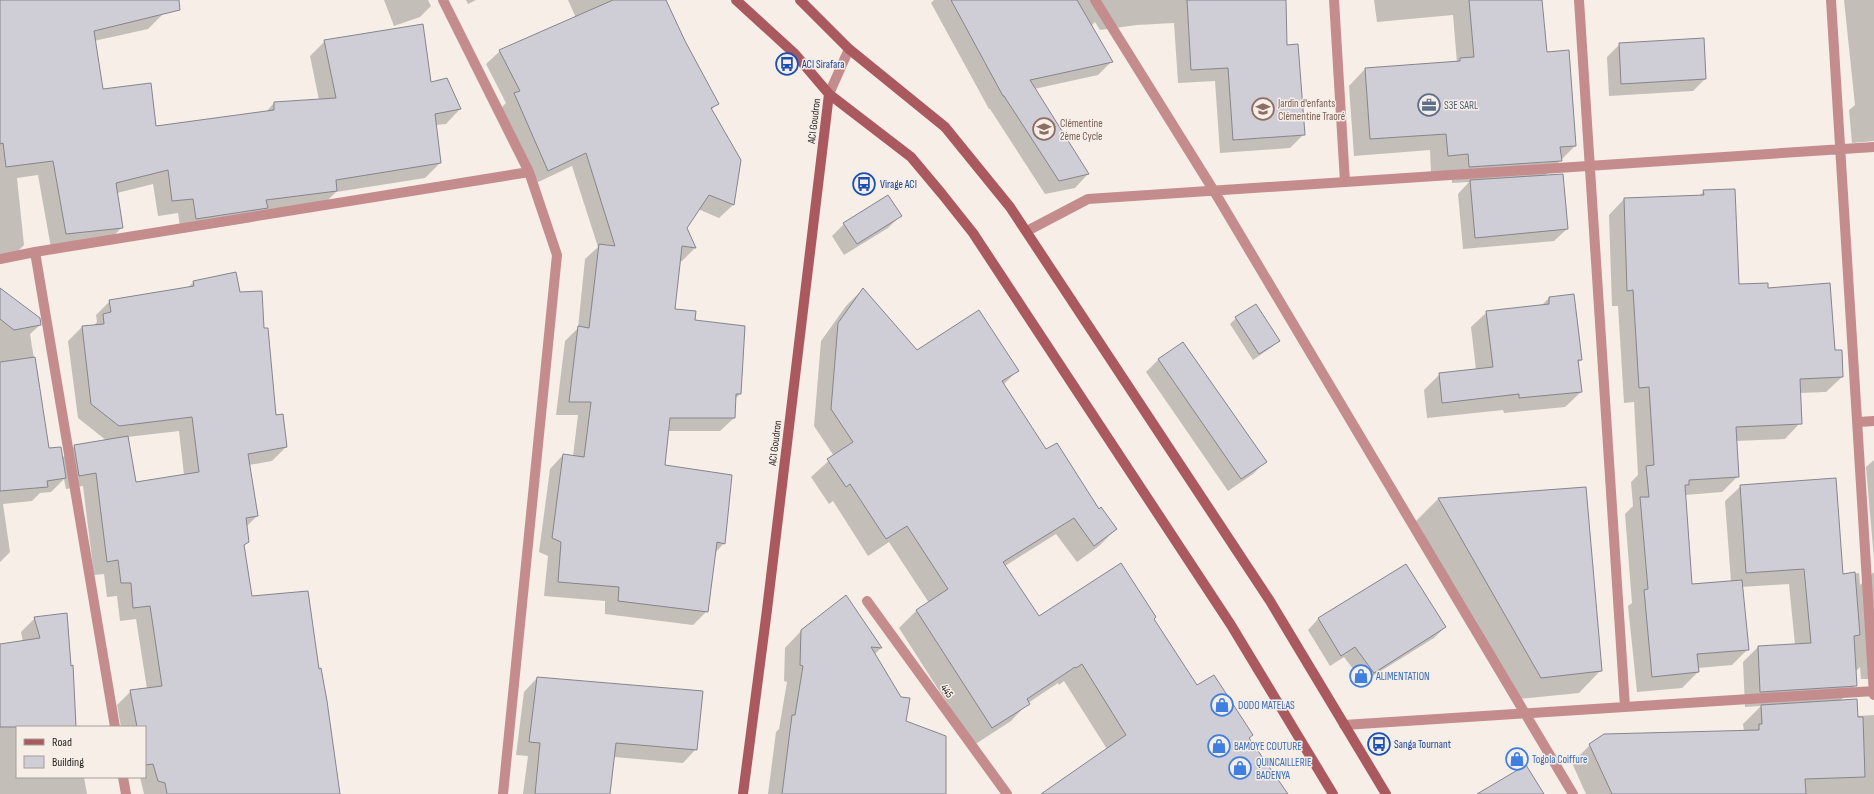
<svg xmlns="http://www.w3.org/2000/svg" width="1874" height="794" font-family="'Sofia Sans Condensed',sans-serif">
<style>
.shadow{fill:#0003;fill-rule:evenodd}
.building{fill:#cfcdd6;stroke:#86858d}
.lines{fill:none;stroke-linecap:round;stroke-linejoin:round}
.street{stroke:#c48c8d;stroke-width:10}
.secondary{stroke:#aa5a5e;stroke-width:10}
.labels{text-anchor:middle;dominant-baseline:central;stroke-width:3;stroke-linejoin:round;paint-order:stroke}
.transit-label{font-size:11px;fill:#164399;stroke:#f6eee7;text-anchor:start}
.education-label{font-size:11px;fill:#785e54;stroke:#f6eee7;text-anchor:start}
.service-label{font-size:11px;fill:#4e5e75;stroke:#f6eee7;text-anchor:start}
.street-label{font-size:11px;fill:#282523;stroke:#f6eee7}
.shop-label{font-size:11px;fill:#366cbe;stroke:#f6eee7;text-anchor:start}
</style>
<rect width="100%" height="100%" fill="#f6eee7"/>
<path class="shadow" d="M0 0H160L163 14 148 29 94 41 102 90 155 127 265 113 274 103 319 100 310 56 325 41 430 83 460 109 446 124 436 125 440 163 425 178 336 192 322 206 261 213 252 222 181 233 178 213 158 216 153 184 117 193 122 227 108 242 51 248 38 175 17 178 24 245 9 260 0 262Z
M384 0H428L431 6 420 17 394 26Z
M466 0H476L468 4Z
M568 0H665L684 41 717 104 711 110 740 161 733 205 719 218 698 209 686 228 695 248 682 261H679L674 310 694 321 744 326 740 394 735 399 734 418 720 431H667L663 466 724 543 715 553 707 611 693 625 605 614V601L544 596 548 556 539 552 550 469 563 455 573 456 578 415H556L565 341 578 328 585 259 598 247 572 166 534 184 501 108 506 103 486 64 500 51 576 18Z
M934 0H1285L1286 46 1304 134 1290 148 1220 153 1215 81 1178 83 1174 23 1137 25 1100 30 1095 22 1091 26 1111 62 1098 75 1034 89 1088 174 1075 188 1045 194 990 109H989L931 3Z
M1374 0H1541L1546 53 1575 146 1545 176 1567 229 1554 241 1463 249 1458 194 1469 182 1452 183 1451 171 1431 172 1430 150 1354 156 1349 86 1365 69 1457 63 1453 15 1377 22Z
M1844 0H1874V141L1852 143 1849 110 1855 105Z
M1620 44 1705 79 1693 91 1609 96 1607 57Z
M1704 191 1738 286 1767 289 1834 351 1842 377 1826 392 1799 393 1800 423 1785 439 1736 441 1738 476 1722 492 1685 495 1691 585 1731 582 1725 501 1741 486 1842 575 1859 573 1860 585 1874 572V679H1861L1860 667 1855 672 1856 685 1840 701 1857 716 1874 715V794H1586L1572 763 1590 745 1744 731 1743 724 1761 706 1745 707 1743 662 1758 647 1795 645 1789 584 1741 587 1748 649 1732 665 1698 668V672L1682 688 1637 692 1628 606 1632 603 1625 514 1633 506 1631 482 1638 475 1634 402 1624 403 1618 306H1612L1609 215 1624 199 1699 196Z
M900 216 888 228 844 255 832 236 844 224Z
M194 282 239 293 264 328 275 416 286 447 272 461 249 465 257 516 246 527 248 541 243 547 251 597 339 794H144L140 777H145V727H121L117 705 131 691 147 689 136 619 120 621 117 596 107 597 104 574 94 575 83 486 66 489 64 479 51 492 40 493 32 501 3 504 10 552 0 562V293L40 325 30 334 45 429 49 450 62 458 75 446 107 441 78 418 68 341 82 327 93 326 97 322 96 315 110 301 187 288ZM179 431 184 475 135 483 127 437Z
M863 289 917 351 1018 370 1003 385 1046 451 1116 529 1099 546 1077 562 1056 534 1005 566 1038 618 1153 619 1197 687 1248 738 1287 794H1043L1107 749 1064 681 1059 685 1058 683 1028 703 1011 721 974 745 899 628 916 611 929 603 889 542 868 556 833 501 829 504 811 477 834 456 814 426 821 341 846 306Z
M1549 298 1581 360 1578 363 1581 392 1565 407 1504 413 1503 410 1427 418 1424 390 1440 374 1476 370 1471 327 1487 312 1542 305Z
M1236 318 1278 341 1272 347 1253 360 1230 324Z
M1182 344 1265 462 1253 474 1228 491 1146 372 1158 360Z
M1874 460V559L1866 467Z
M1438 499 1601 670 1579 693 1519 699 1416 521Z
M1406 565 1445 627 1434 638 1363 682 1344 657 1330 666 1308 630 1318 619Z
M35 618 75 727H17V777H84L87 794H0V645L23 642 21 632Z
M801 631 881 648 874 655 905 722 945 794H768L776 732 779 729 787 682 784 681 785 648Z
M537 678 696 749 683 763 614 757 609 794H523L528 756 516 755 524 692Z"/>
<path class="building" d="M0 0H179L180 10 94 31 103 89 151 83 156 126 274 110V102L336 98 324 40 423 24 431 82 447 78 461 109 435 114 441 163 336 180 337 191 266 200 268 208 196 219 193 199 172 201 168 170 116 183 123 228 66 234 53 161 6 167 3 143 0 144Z
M613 0H666L685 41 719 104 711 108 741 160 734 205 709 195 687 228 696 248 682 246 675 309 696 311 695 320 745 326 741 394H736L735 418H670L665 465 732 475 725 544 717 542 708 612 618 601 619 587 558 582 561 542 552 538 563 454 584 457 591 402H569L578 326 589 328 599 244 615 246 586 153 548 171 514 93 520 91 499 50Z
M951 0H1077L1113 62 1030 80 1089 174 1059 181 1004 96H1003Z
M1187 0H1286L1287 45 1298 44 1305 135 1233 140 1228 68 1191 70Z
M1469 0H1542L1547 52 1569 50 1576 146 1560 147 1562 161 1469 167 1468 154 1448 156 1446 134 1370 139 1365 68 1460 61V58L1474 57Z
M1704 38 1706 79 1621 84 1619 43Z
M1563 174 1568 229 1475 238 1470 180Z
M1735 189 1739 284 1768 283V288L1830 283 1835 350H1842L1843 377 1800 379 1802 424 1736 427 1739 477 1689 480V485H1685L1692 584 1742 580 1749 650 1697 654 1699 672 1652 677 1644 590 1648 589 1640 497H1649L1646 466 1654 465 1649 387 1639 388 1633 290 1627 291 1624 198 1704 195 1703 190Z
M888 195 902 216 857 244 843 223Z
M236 272 240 292 262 291 264 328H268L276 415 283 414 287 447 248 454 258 516 246 518 249 542 244 545 252 596 308 591 319 669 321 668 327 701 340 794H167L165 783 158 781 153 764 145 765V727H137L130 690 162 686 150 606 133 608 131 583H121L118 560 107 562 96 473 79 476 74 445 128 436 136 482 199 472 192 417 119 426 91 404 82 326 104 324 103 314 111 312 109 300 194 286 193 281Z
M0 288 40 318 41 325 14 330 0 319Z
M863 288 917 350 979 310 1019 371 1002 381 1046 449 1057 443 1099 509 1101 507 1117 529 1094 546 1074 518 1003 562 1039 616 1121 563 1156 617 1154 619 1197 685 1214 675 1253 735 1249 738 1288 794H1041L1126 735 1082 664 1076 668 1075 667 1027 699 1030 704 992 728 916 610 948 589 907 526 886 539 850 484 846 487 827 459 853 442 831 409 838 323Z
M1574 294 1582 360H1578L1582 392 1519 398V394L1442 403 1439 373 1493 367 1486 311 1549 304V297Z
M1256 304 1280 341 1259 354 1235 317Z
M1183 342 1267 462 1241 479 1158 359Z
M35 357 49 448 61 447 66 478 47 481 48 487 0 491V362Z
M1836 478 1843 574 1855 572 1860 635 1854 636 1857 686 1760 692 1758 646 1811 643 1804 569 1746 573 1740 485Z
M1586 487 1602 671 1541 678 1438 498Z
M1406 564 1446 627 1374 673 1355 647 1341 656 1318 618Z
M846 595 882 648 871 647 901 697 910 698 906 721 946 736V794H782L792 715H795L803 666 800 665 801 630Z
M67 613 71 666 73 665 76 727H0V644L40 638 34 617Z
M537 677 703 691 697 750 616 743 610 794H535L540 743 529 742Z
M1857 699 1858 717H1863L1865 777 1805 779 1806 794H1612L1589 744 1604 734 1759 730V724H1762L1761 705Z
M1526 765 1544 794H1477Z"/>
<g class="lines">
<path class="street" d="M443 0 529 172 557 255 503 794
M1095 0 1214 191 1573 794
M1334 0 1345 182
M1579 0 1625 707
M1831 0 1874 695
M829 94 849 49
M1027 231 1088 199 1874 147
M35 252 115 727
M0 259 35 252 529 172
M1858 422 1874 421
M867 601 1007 794
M1344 725 1874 691
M123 777 126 794"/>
<path class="secondary" d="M736 0 795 54 829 94 911 157 942 194 973 233 1231 625 1333 794
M800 0 849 49 945 127 1010 207 1270 601 1386 794
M743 794 767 610 829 94"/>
</g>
<defs>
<g id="bus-ring" transform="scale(1.15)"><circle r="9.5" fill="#f6eee7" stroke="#1a4fb4" stroke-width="1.5"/><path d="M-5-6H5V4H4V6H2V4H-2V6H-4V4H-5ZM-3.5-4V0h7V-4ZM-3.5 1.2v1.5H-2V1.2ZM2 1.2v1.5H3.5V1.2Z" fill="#1a4fb4"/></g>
<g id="office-ring" transform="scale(1.15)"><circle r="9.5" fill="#f6eee7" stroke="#5c6f8a" stroke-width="1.5"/><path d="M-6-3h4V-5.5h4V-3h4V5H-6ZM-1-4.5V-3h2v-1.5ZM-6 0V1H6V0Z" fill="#5c6f8a"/></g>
<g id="school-ring" transform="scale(1.15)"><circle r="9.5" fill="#f6eee7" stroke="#8d6e63" stroke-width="1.5"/><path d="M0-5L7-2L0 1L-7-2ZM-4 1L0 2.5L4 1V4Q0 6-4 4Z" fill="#8d6e63"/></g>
<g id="shop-ring" transform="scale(1.15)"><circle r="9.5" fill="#f6eee7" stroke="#3f7fe0" stroke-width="1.5"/><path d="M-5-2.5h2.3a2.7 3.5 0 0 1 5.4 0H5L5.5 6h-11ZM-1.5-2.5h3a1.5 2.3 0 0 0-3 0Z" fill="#3f7fe0"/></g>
</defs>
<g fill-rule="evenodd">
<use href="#bus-ring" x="787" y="64"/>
<use href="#office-ring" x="1429" y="105"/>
<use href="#school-ring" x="1263" y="109"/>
<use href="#school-ring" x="1044" y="129"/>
<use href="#bus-ring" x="864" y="184"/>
<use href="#shop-ring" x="1361" y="676"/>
<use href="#shop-ring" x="1222" y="705"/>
<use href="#bus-ring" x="1379" y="744"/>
<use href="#shop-ring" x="1219" y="746"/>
<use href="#shop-ring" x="1517" y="759"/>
<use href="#shop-ring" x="1240" y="768"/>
</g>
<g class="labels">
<g class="transit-label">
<text x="802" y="64">ACI Sirafara</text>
<text x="880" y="184">Virage ACI</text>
<text x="1394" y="744">Sanga Tournant</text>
</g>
<g class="education-label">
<text x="1278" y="103">Jardin d'enfants<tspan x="1278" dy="13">Clémentine Traoré</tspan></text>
<text x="1060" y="123">Clémentine<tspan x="1060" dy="13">2ème Cycle</tspan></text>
</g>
<g class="service-label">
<text x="1444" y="105">S3E SARL</text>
</g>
<g class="street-label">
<text transform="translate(814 121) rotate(-83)">ACI Goudron</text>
<text transform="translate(775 443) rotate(-83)">ACI Goudron</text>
<text transform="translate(947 691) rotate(54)">445</text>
</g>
<g class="shop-label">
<text x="1376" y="676">ALIMENTATION</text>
<text x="1238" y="705">DODO MATELAS</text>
<text x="1234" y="746">BAMOYE COUTURE</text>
<text x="1532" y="759">Togola Coiffure</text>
<text x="1256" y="762">QUINCAILLERIE<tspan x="1256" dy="13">BADENYA</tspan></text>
</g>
</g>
<rect x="16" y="726" width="130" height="52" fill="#f6eee7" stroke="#a49e99"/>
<rect x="24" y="739" width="20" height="6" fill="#aa5a5e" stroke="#a49e99"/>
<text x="52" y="746" font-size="12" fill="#282523">Road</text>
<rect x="24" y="756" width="20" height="12" fill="#cfcdd6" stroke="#a49e99"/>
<text x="52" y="766" font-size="12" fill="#282523">Building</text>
</svg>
